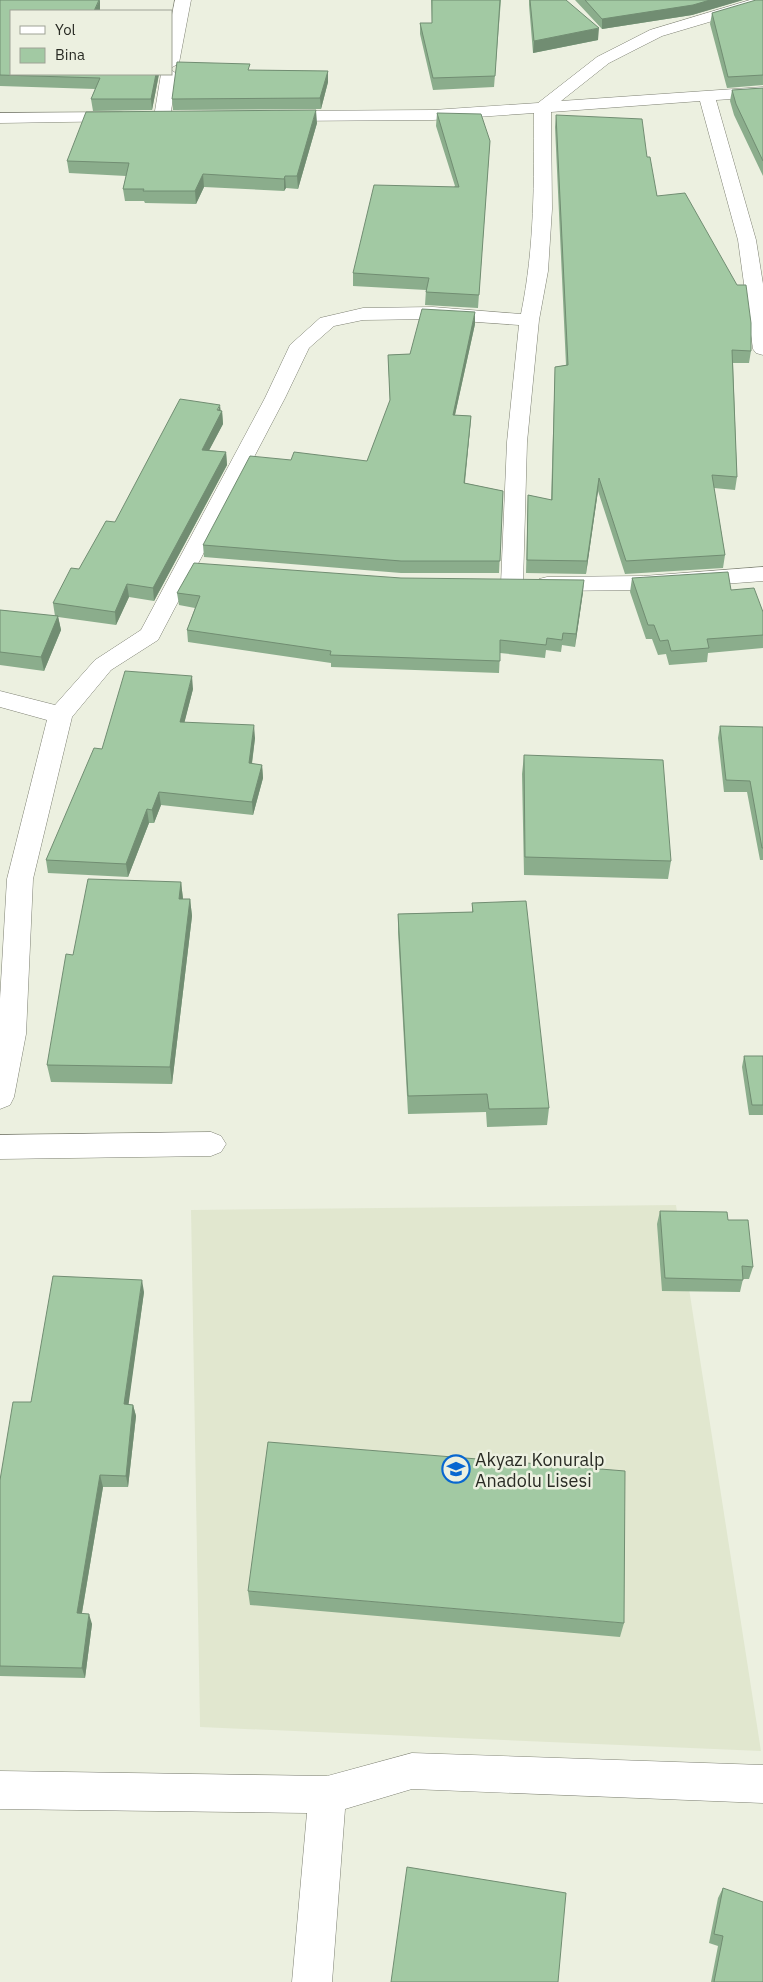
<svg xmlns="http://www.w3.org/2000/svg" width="763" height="1982" font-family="'IBM Plex Sans',sans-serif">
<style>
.built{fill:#e1e7cf}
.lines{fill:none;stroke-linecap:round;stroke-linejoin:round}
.minor-casing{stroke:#7e8173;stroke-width:1}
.minor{fill:#fff;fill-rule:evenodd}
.wall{fill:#8bad8c}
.shaded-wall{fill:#718d72}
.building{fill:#a2c9a3;stroke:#718d72}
.labels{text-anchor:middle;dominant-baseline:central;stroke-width:5;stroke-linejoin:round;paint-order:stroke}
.near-poi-label{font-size:18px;fill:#2a2c25;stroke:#ecf0e0;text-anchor:start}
</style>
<rect width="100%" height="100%" fill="#ecf0e0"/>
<path class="built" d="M676 1205 761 1751 200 1727 191 1210Z"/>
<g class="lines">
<g class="minor-casing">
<path id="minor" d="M175 0H191L179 63 171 68V20Z
M750 0H763V6L662 36 609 63 561 101 763 87V97L716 100 756 240 763 284V355L756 353 753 349 738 240 700 101 551 112 552 209 548 271 539 320 527 442 523 584 520 589 512 591 504 589 501 584 507 442 519 325 433 319 363 320 334 326 309 348 285 398 158 640 111 670 72 717 33 879 26 1034 14 1097 10 1105 0 1109V999L7 879 47 720 0 707V691L55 705 95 660 141 630 265 398 290 345 320 318 363 308 433 307 521 314C535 245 534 182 534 113L433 120 279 121 273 120 271 116 273 112 279 111 433 110 538 103 597 57 650 30Z
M171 70 177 74 170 117 168 121H156L154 117 161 74H171Z
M121 112 127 113 129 117 127 121 0 123V113Z
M763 567V581L643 590 547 591 539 589 536 584 539 579 547 577 643 576Z
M211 1132 221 1136 226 1144 221 1152 211 1156 0 1159V1135Z
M412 1753 763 1765V1803L412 1789 345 1809 332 1982H292L307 1813 0 1809V1771L327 1776Z"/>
</g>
<use href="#minor" class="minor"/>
</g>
<path class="wall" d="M0 0H100V11H11V74H159L152 110 93 111 91 99 95 89 0 86Z
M431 0H501L494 87 433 90 420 34V23H432Z
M529 0H566L598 40 533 53 529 5Z
M575 0H743L692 15 602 29Z
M763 0V85L727 88 710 24 712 13Z
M251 70 328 71V82L321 109 173 110 172 99Z
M763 88V176L734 115 730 101 732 90Z
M437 113 490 141 478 308 425 305 426 290 353 286V273L455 186 436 126Z
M556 115 647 157 657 196 751 351 749 363H733L737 477 735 490 714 488 725 555 723 568 625 574 598 491 586 574 526 573 528 495 551 500 555 367 566 365 555 127Z
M317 123 298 189 286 188 284 191 204 187 196 204 145 203 144 201H125L123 189 126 176 69 173 67 161Z
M475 324 455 415 471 416 470 429 465 483 503 491 499 573H401L204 557 203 545 291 460 367 461 390 402 388 355 410 354Z
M221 411H222L223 424 209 450 226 452 227 465 154 601 129 597 116 625 58 617 61 630 44 671 0 665V610L55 616 53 603 115 522Z
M632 578 731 590 763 612V648L708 653 707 662 669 665 666 654 658 655 652 639H646L630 592Z
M583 592 575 647 562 645 561 652 546 650 545 658 500 653 499 673 331 667V663L188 642 187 630 195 608 179 605 177 593Z
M193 689 184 723 255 738 252 764 262 765 263 778 253 815 161 805 154 823H149L128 877 48 873 46 860 102 749Z
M720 726 763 727V860H760L747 792H724L718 738Z
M524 755 671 861 668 879 524 875 522 774Z
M181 882 183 899H190L192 916 172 1084 51 1082 47 1065 73 955Z
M472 903 549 1108 547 1125 487 1127 486 1112 408 1114 398 932V914L472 912Z
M744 1056H763V1115H749L742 1067Z
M660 1211 728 1220 753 1267 749 1279H743L740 1292 662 1291 657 1224Z
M144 1292 128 1404 133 1405 136 1416 128 1487H103L82 1613 92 1624 85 1678 0 1676V1480L31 1402Z
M248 1591 624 1623 620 1637 250 1605Z
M723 1888 763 1982H711L718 1946 709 1943 718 1898Z"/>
<path class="shaded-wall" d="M100 0V11H94Z
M710 0H743L692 15 602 29V19Z
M599 28 598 40 533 53 534 41Z
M328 71V82L321 109 320 98Z
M156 74H159L152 110 151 99Z
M316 110 317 123 298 189 297 176Z
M203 174 204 187 196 204 195 191Z
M285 176 286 188 284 191V179Z
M475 312V324L452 428 453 415Z
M220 405 221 413 222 411 223 424 203 462 202 450Z
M471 416 470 429 463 496 464 483Z
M226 452 227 465 154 601 153 588Z
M599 478 598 491 586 574 587 561Z
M584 580 583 592 575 647 576 634Z
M127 584 129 597 116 625 115 612Z
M58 616 61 630 44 671 41 657Z
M192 676 193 689 181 736 180 722Z
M254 725 255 738 250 777 249 763Z
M262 765 263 778 253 815 252 802Z
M159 792 161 805 154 823 152 810Z
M147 809 149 823 128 877 126 864Z
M181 882 183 899H179Z
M190 899 192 916 172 1084 170 1067Z
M142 1280 144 1292 127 1416 124 1404Z
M133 1405 136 1416 128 1487 126 1476Z
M100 1475 103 1487 80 1624 77 1613Z
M89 1614 92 1624 85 1678 82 1668Z"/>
<path class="building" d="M0 0H99L94 11H11V74H156L151 99H91L100 78 0 75Z
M432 0H500L495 76 433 78 420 23H432Z
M530 0H566L599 28 534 41Z
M585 0H710L693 5 602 19Z
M756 0H763V75L728 77 712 13Z
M177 62 250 64 248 70 328 71 320 98 172 99Z
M763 88V161L736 104 732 90Z
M316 110 297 176H285L284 179 203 174 195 191H143L144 189H123L129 163 67 161 86 112Z
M437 113 481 114 490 141 479 295 426 292 429 278 353 273 374 185 459 187Z
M556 115 642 119 647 157H650L657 196 685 193 737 285H746L751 323V351L732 350 737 477 712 475 725 555 626 561 599 478 587 561 527 560 528 495 552 500 555 367 568 365Z
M422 309 475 312 453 415 471 416 464 483 503 491 500 561H401L203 545 250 456 291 460 294 452 367 461 390 400 388 355 410 354Z
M180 399 220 405 217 410 222 411 202 450 226 452 153 588 127 584 115 612 53 603 71 568 79 569 106 521 115 522Z
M194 563 401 578 584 580 576 634 563 633 562 640 547 638 546 645 500 640V661L330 655 331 651 187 630 200 596 177 593Z
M728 572 731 590 754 588 763 612V635L707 639 709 648 671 651 668 640 660 641 654 625H648L632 578Z
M0 610 58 616 41 657 0 652Z
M125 671 192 676 180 722 254 725 249 763 262 765 252 802 159 792 152 810 147 809 126 864 46 860 94 748 102 749Z
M720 726 763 727V848H762L750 781 726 780Z
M524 755 663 760 671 861 525 857Z
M88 879 181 882 179 899H190L170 1067 47 1065 66 954 73 955Z
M526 901 549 1108 489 1109 487 1094 408 1096 398 914 473 912 472 903Z
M744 1056H763V1105H752Z
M660 1211 727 1212 728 1220H748L753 1267 742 1266 743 1280 665 1278Z
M53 1276 142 1280 124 1404 133 1405 126 1476 100 1475 77 1613 89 1614 82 1668 0 1666V1480L13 1402H31Z
M268 1442 625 1471 624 1623 248 1591Z
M407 1867 566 1893 558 1982H391Z
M723 1888 763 1902V1982H714L723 1936 714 1934Z"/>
<defs>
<g id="school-ring" transform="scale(1.4375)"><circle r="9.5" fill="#ecf0e0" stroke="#0867d0" stroke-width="1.5"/><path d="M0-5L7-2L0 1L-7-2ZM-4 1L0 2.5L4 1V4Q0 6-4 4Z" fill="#0867d0"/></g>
</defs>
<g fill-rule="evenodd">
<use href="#school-ring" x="456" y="1469"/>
</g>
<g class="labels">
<g class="near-poi-label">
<text x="475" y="1459">Akyazı Konuralp<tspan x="475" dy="21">Anadolu Lisesi</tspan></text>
</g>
</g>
<rect x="10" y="10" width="162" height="65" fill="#ecf0e0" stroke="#9ea295"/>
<rect x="20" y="26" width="25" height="8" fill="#ffffff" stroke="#9ea295"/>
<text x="55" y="35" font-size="15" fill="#2a2c25">Yol</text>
<rect x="20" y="48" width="25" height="15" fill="#a2c9a3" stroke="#9ea295"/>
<text x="55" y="60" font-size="15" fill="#2a2c25">Bina</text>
</svg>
